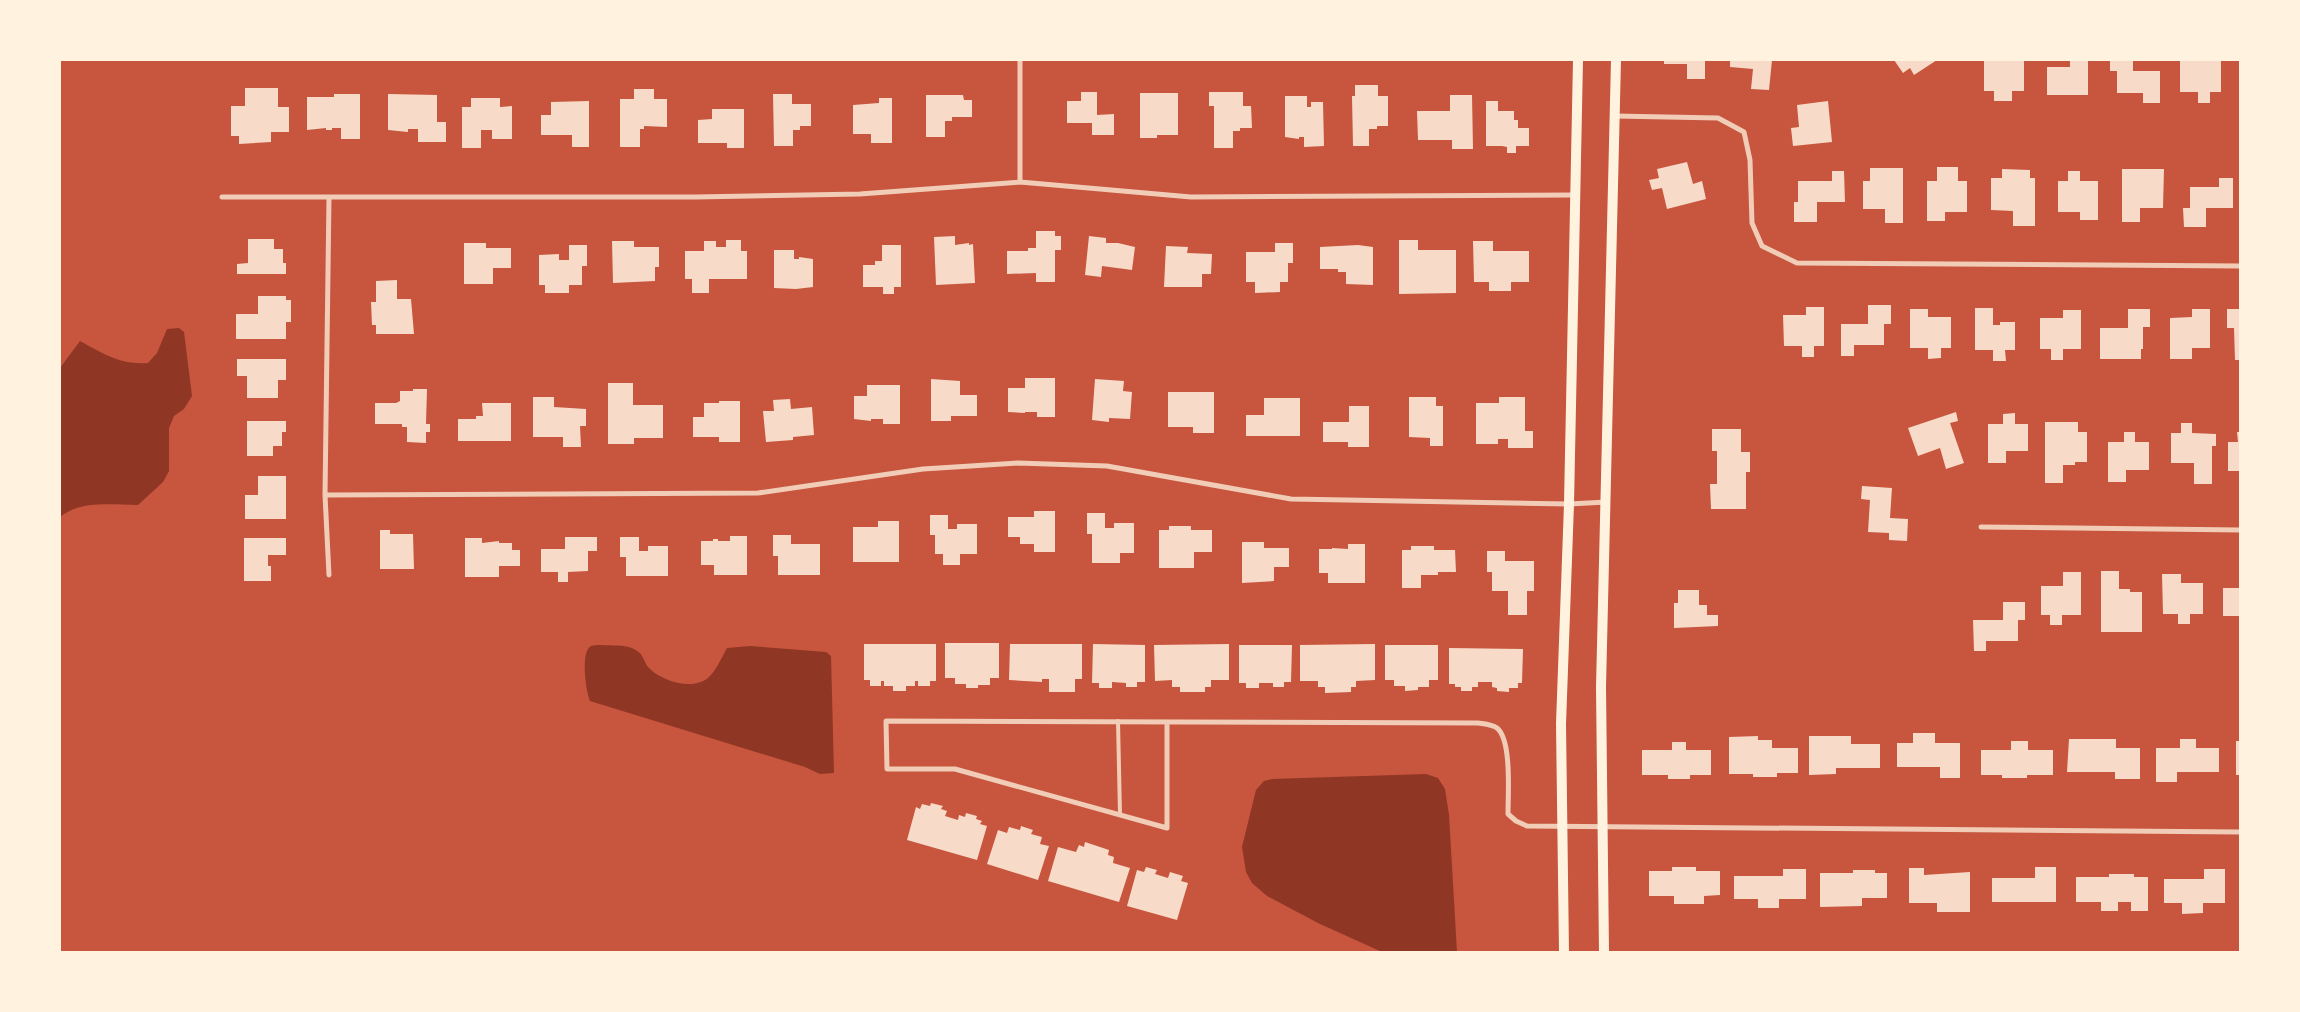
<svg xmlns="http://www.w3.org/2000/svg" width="2300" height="1012" font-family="'Exo 2',sans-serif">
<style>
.water{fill:#8f3625}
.building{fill:#f7dbc8}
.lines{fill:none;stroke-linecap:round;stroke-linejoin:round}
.service{stroke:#f1ccb7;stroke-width:4}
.minor{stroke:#f1ccb7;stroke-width:5}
.secondary{stroke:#fff3e0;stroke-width:10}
</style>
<rect width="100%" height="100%" fill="#c8553d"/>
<path class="water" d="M179 328 184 332 192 396 184 409 174 416 169 428V471L163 482 138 505C112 505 81 500 60 517V368L80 341C104 354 120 365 148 363L157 353 167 329Z
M600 645C610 646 625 644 634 649 643 653 643 660 648 667 661 681 692 691 708 678 716 671 722 657 727 648L750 646 826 652 831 656 834 773 820 774 805 767 590 701C586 692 580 652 591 646 594 645 597 645 600 645Z
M1426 774 1438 778 1445 789 1449 815 1457 952H1382L1318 923 1267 896 1252 883 1246 872 1242 847 1256 790 1264 781 1272 779Z"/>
<path class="building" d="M1664 60H1705V79H1687V64H1664Z
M1730 60H1772L1769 90 1751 89 1753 69 1730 67Z
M1894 60H1937L1914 75 1910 68 1903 73Z
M1984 60H2024V91H2012V101H1994V91H1984Z
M2070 60H2088V95H2047V67H2070Z
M2110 60H2133V71H2160V103H2143V93H2117V71H2110Z
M2180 60 2221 61V92H2210V103H2198V92H2180Z
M1355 85H1378V96H1388V126H1377V129H1369V146H1353L1352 96H1355Z
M245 88H278V107H289V132H271V142L239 144V136H231V106H245Z
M634 89H654V99H667V127L644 126V129H640V147H620V99H634Z
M1081 92H1097V115L1114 114V135H1092V123H1067V101H1081Z
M1209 92H1243V106H1251L1252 128H1240V131H1233V148H1214V106H1209Z
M1140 93H1178V135H1157V138H1140Z
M334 94H360V139H341V128H332V130H326V128L307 130V97H334Z
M388 94 437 95V122H446V142H418V129H408V132L388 130Z
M773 94H792V104H811V126H800V130H793V146H774Z
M926 95H963L964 100H972V117H952V121H945V137H926Z
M1450 95H1472L1473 149H1452V140H1418L1417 111H1450Z
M1285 96H1307V107H1311V102H1323L1324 146 1304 147V137H1299V139L1285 137Z
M471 98H500V107L512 106V139H492V130H481V148H462V107H471Z
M879 98H892V143H871V134H853V105L879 103Z
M589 101V147H572V135H541V115H551V102Z
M1486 101H1498V111H1514V120H1518V128H1529V146H1516V153H1507V147L1502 146H1486Z
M1828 101 1832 142 1793 146 1791 128 1799 127 1797 105Z
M712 109H744V148H727V143H698V120L712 119Z
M1687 162 1693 184 1702 181 1706 199 1667 209 1662 188 1652 190 1649 180 1659 178 1657 169Z
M1937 167H1958V181H1967V212H1945V221H1927V181H1937Z
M1870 168H1903V223H1885V209H1863V181H1870Z
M2002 169 2030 170V178H2035V226H2013V211L1991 210V178H2002Z
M2122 169H2164L2163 208H2140V222H2122Z
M1832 171H1844L1845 202H1817V222H1794V202H1798V181H1832Z
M2068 171H2080V181H2098V220H2080V212H2058V181H2068Z
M2219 178H2233V208H2206V227H2184L2183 208H2190V187H2219Z
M1036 231H1055V236H1061V250H1055V282H1036V273L1007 274V251H1028V248H1036Z
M955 236V245L969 243V245L973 244 975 283 936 285 934 237Z
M1089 236 1106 238V243H1118L1135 247 1132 270 1102 266 1101 277 1085 275Z
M248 239H274V249H283V263H286V274H237V264L248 263Z
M726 240H741V251H747V279H709V293H692V279H685V251H704V241H716V247H726Z
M1399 240H1418V250H1456V293L1399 294Z
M612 241H634V247H659V267H655V281L613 283Z
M1473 241H1493V251H1529V282H1511V291H1489V282H1474Z
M464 243H486V248H511V268H493V284H464Z
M1275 243H1293V263H1288V282H1280V292L1255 293V282H1246V252H1275Z
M569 245H587V266H582V285H569V293H545V285H539V255L559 254V260H569Z
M882 245H901V287H894V294H883V287H863V265H875V261H882Z
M1358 245 1373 247V285L1346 284V272H1338V269H1320V247Z
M1166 246 1188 247 1187 253 1212 254 1211 274H1202V287H1164Z
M774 250H794V259H799V257L813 259V287L796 289 774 288Z
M397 280V299H411L414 334H376V325H372L371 302H376V281Z
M258 296H286V300H291V322H286V339H236V314H258Z
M1868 305H1891V324H1884V345H1854V356H1841V324H1868Z
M1806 307H1824V346H1814V357H1802V346H1784L1783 315H1806Z
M1975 308H1993V325H2000V322H2015V350H2005L2006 361H1993V350H1975Z
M1910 309H1928V317H1951V348H1941V358L1928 359V348H1910Z
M2128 309H2150V327H2143V349H2141V359H2100V328H2128Z
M2192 309H2210V348H2192V359H2170V318L2192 317Z
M2227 309H2240V360H2235L2234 328H2227Z
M2063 310H2081V349H2063V360H2051V349H2040V318H2063Z
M237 359H286V380H278V398H247V376H237Z
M1025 378H1055V417H1037V412H1025V413L1008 412V388H1025Z
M931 379 960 381V395H977V416H951V421H931Z
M1095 379 1124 381 1123 391 1132 392 1130 419 1109 418V422L1092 420Z
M608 383H633V405H663V438H634V444H608Z
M867 385H900V424H883V419H871V421L854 419V396H867Z
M413 389H427L426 424H430V432H426V443L407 442V427H402V424H375V403H396L400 401V391H413Z
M1168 392H1214V433H1193V427H1168Z
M533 397H554V407L586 409V426H580L581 447H563V437H533Z
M1409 397H1436V406H1443V446H1430V438L1409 437Z
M1499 397H1525V431H1533V448H1508V439H1498V444H1476V403H1499Z
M1264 398H1300V436H1246V415H1264Z
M790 399 791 409 812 407 814 435 793 437V440L766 442 763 411H774L773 400Z
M719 401H740V442H719V437H693V417H704V403H719Z
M482 403H511V441H458V419H476V416H483Z
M1349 406H1369V447H1348V442H1323V422H1349Z
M1956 412 1958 421 1950 423 1964 463 1946 469 1940 448 1918 456 1908 428Z
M2015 413V424H2028V451H2006V463H1988V424H2003V414Z
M247 421H286V432H282V446H273V456H247Z
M2045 422H2078V432H2087V462H2075V465H2063V483H2045Z
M2181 423H2192V433L2216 434V446H2212V484H2194V463H2171V433H2181Z
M1712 429H1741V452H1750V472H1746V509H1711L1710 484H1717V451H1712Z
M2124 432H2135V442H2149V470H2126V482H2108V442H2124Z
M2237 432H2240V471H2228V442H2238Z
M258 476H286V519H245V495H258Z
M1862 486 1892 488 1890 518 1908 519 1907 541 1889 540V533L1868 532 1870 500 1861 499Z
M1034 511H1055V552H1034V544H1020V537H1008V517H1034Z
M1087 513H1105V528H1114V523H1134V553H1120V563H1092V534H1087Z
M930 515H948V529H957V524H977V554H960V565H943V554H935V535H930Z
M878 521H899V562H853V527H878Z
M1169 526H1191V530H1212V552H1194V568H1159V530H1169Z
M380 530H390V534H413L414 569H380Z
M773 535H791V544H820V575H778V556H773Z
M730 536H747V575H714V565H701V541H713V539H718V541H730Z
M565 537H597V551H588V571L568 572V582H558V572H541V549H565Z
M620 537H639V551H648V546H668V576H626V557H620Z
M244 538H286V555H268V566H271V581H244Z
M465 538H482V543L499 541V543H512V550H520V566H499V577H465Z
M1242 542H1264V548H1289V567H1274V581L1242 583Z
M1348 544H1365V583H1328V573H1319V549H1332V548L1348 549Z
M1411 546H1434V550H1455L1456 572H1438V575H1421V588H1402V550H1411Z
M1487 551H1505V561H1534V591H1527V615H1508V591H1492V572H1487Z
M2101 571H2119V589H2130V592H2142V632H2101Z
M2063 572H2081V615H2062V625H2050V615H2041V586H2063Z
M2162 574H2181V583H2203V614H2190V624H2178V614H2163Z
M2223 588H2240V616H2223Z
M1678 590H1699V605H1707V615H1718V626L1674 628V603H1678Z
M2003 602H2025V620H2018V641H1986V651H1974L1973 620H2003Z
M945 643H999V678H990V685H978V688H966V684H955V678H945Z
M864 644H936V681H930V686H918V681H915V686H906V691H893V686H884V681H881V686H870V680H864Z
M1010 644H1082V679H1075V692H1049V679H1042V682L1009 680Z
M1093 644 1145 645V682H1137V687H1126V683L1112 682V688H1099V683H1092Z
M1229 644V680H1211V687H1205V692H1180V687H1172V680L1155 681 1154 645Z
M1375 644V680L1356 681V687H1351V692L1325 693V687H1318V681H1300V645Z
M1239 645H1292L1291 682H1284V687H1273V683H1259V688H1246V683H1239Z
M1385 645H1438V680H1429V687H1418V690L1405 691V686H1394V680H1385Z
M1449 648 1523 649 1522 683H1518V688H1509V692L1497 691V688L1492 687V682H1478V687H1472V691H1461V687H1455V684H1449Z
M1913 733H1935V743H1960V778H1940V767H1897V743H1913Z
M1758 736V740H1772V748H1798V773H1777V777H1753V774H1729V737Z
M1809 736H1851V744H1880V768H1836V774L1809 775Z
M2069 739H2116V748H2140V779H2115V772H2067Z
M2180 739H2196V748H2219V772H2177V782H2156V748H2180Z
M2011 741H2028V750H2053V775H2027V778H2002V775H1981V750H2011Z
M2236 741H2240V775H2236Z
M1672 742H1686V750H1711V775H1690V779H1668V775H1642V750H1672Z
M931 803 943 806 941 809 947 811 945 816 958 820 959 815 965 817 966 813 977 816 976 819 982 821 980 824 987 826 977 860 907 840 916 807 920 809 922 804 930 806Z
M1021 826 1033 830 1031 834 1042 837 1040 844 1049 846 1038 880 987 864 998 830 1007 833 1009 827 1020 830Z
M1085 842 1109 850 1108 855 1114 857 1113 863 1130 868 1119 902 1048 881 1058 847 1076 852 1079 845 1084 847Z
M1146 867 1157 870 1155 874 1168 878 1170 872 1183 876 1181 881 1188 883 1177 920 1127 906 1137 870 1144 872Z
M1672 867H1696V871H1720V895L1704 896V904H1674V896H1649V871H1672Z
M2035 867H2056V902H1992V878H2035Z
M1909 868H1924V875L1970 872V912H1937V903H1909Z
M1783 869H1806V899H1779V908H1758V899H1734V876H1783Z
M2204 869H2225V903H2203V913L2182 914V903H2164V879H2204Z
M1853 870H1875V873H1887V898H1862V906L1820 907V873H1853Z
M2109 874H2134V877H2148V911H2131V902H2118V911H2101V902H2076V877H2109Z"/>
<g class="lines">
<path class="service" d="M1118 721 1120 814"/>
<path class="minor" d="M1020 60V182
M1615 116 1718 118 1744 132 1750 160 1752 223 1762 246 1797 263 2240 266
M222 197H695L860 194 1020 182 1191 197 1574 195
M325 495 758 493 923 469 1018 463 1107 466 1291 499 1569 504 1607 502
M1981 527 2240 530
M329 575 325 495 329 197
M1167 722V828L955 769H887L886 721 1478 723C1484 724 1491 724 1497 728 1512 740 1508 795 1508 814L1516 821 1527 826 2240 832"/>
<path class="secondary" d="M1564 952 1561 724 1569 504 1578 60
M1604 952 1601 687 1616 60"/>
</g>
<rect width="2300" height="1012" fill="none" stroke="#fff3e0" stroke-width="122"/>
</svg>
